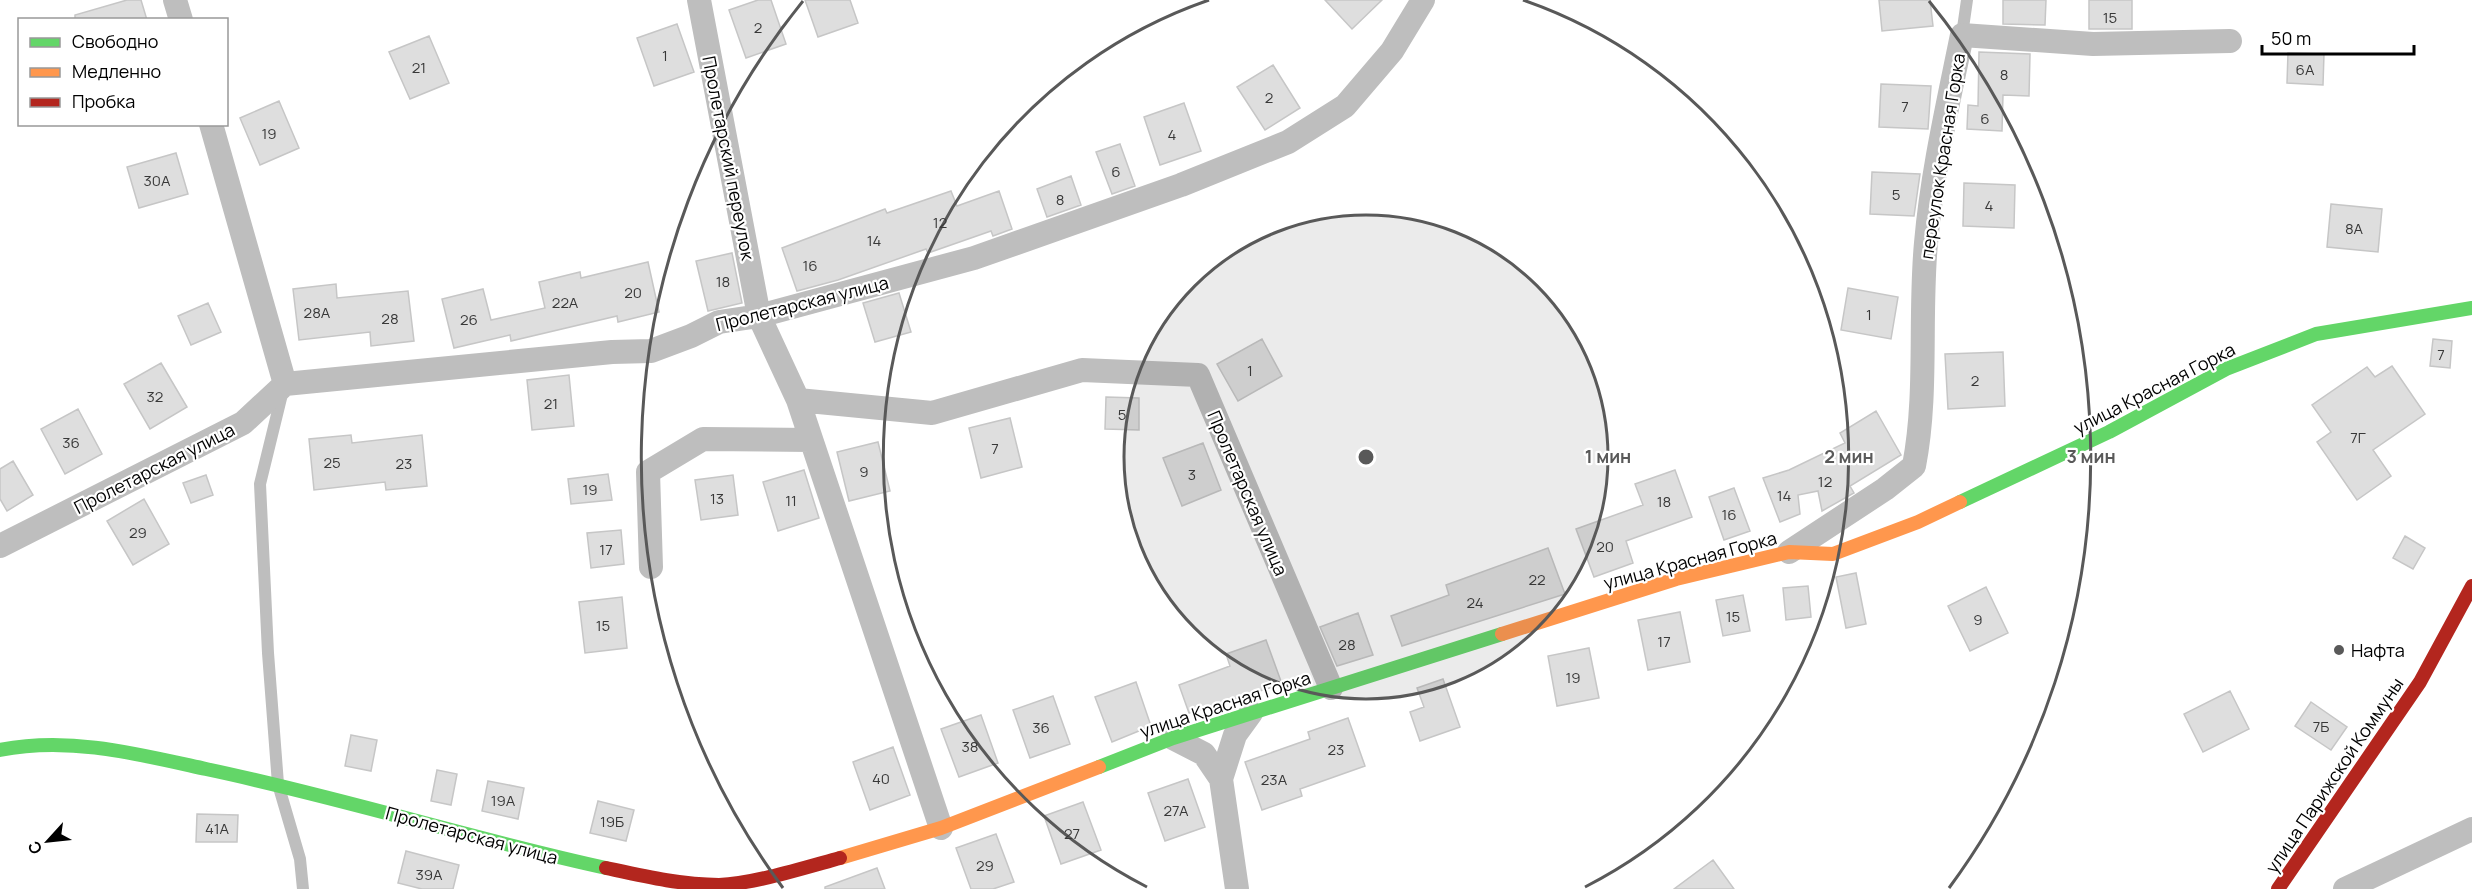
<svg xmlns="http://www.w3.org/2000/svg" width="2472" height="889" font-family="Manrope,sans-serif">
<style>
.building{fill:#dedede;stroke:#c6c6c6;stroke-width:1.5}
.lines{fill:none;stroke-linecap:round;stroke-linejoin:round}
.lane{stroke:#bebebe;stroke-width:12}
.street{stroke:#bebebe;stroke-width:24}
.fast{stroke:#63d668;stroke-width:14}
.slow{stroke:#ff974d;stroke-width:14}
.jam{stroke:#b3261e;stroke-width:14}
.ring{fill:none;stroke:#595959;stroke-width:3}
.poi-dot{fill:#595959;stroke:#fff;stroke-width:2}
.labels{text-anchor:middle;dominant-baseline:central;stroke-width:4.5;stroke-linejoin:round;paint-order:stroke}
.number-label{font-size:15px;fill:#383838}
.street-label{font-size:18px;fill:#000;stroke:#fff}
.poi-label{font-size:18px;fill:#000;stroke:#fff;text-anchor:start}
.centre{fill:#595959;stroke:#fff;stroke-width:3}
.ring-label{font-size:18px;text-anchor:middle;font-weight:bold;fill:#595959;stroke:#fff;stroke-width:4.5;stroke-linejoin:round;paint-order:stroke}
</style>
<rect width="100%" height="100%" fill="#fff"/>
<path class="building" d="M127 0H141L147 20H75V15Z
M758 0H771L786 44 746 58 729 10Z
M805 0H850L858 23 818 37Z
M1325 0H1382L1352 29Z
M1879 0H1930L1933 26 1882 31Z
M2003 0H2046L2045 25 2003 24Z
M2089 0H2132V29H2089Z
M677 24 694 72 654 86 637 38Z
M429 36 449 83 410 99 389 52Z
M1979 52 2030 54 2029 96 2003 95 2002 131 1967 129 1968 105 1978 106Z
M2288 53 2324 54 2323 85 2287 83Z
M1273 65 1300 108 1265 130 1237 87Z
M1881 84 1931 86 1928 129 1879 127Z
M279 101 299 148 260 165 240 118Z
M1184 103 1201 151 1160 165 1144 117Z
M1120 144 1135 186 1112 194 1096 152Z
M176 153 188 194 139 208 127 167Z
M1872 172 1920 174 1914 216 1870 214Z
M1071 176 1081 205 1047 217 1037 189Z
M1964 183 2015 185 2014 228 1963 226Z
M951 191 957 206 999 191 1012 229 993 236 991 231 928 253 926 249 838 280 797 291 782 248 885 209 887 213Z
M2331 204 2382 209 2378 252 2327 247Z
M732 253 742 303 708 311 696 261Z
M648 262 659 312 618 322 617 316 511 341 510 335 454 348 442 299 483 289 491 320 545 308 539 282 580 272 581 278Z
M336 284 337 298 408 291 414 341 371 346 370 332 299 340 293 289Z
M1848 288 1898 297 1891 339 1841 330Z
M899 293 911 332 875 342 863 303Z
M208 303 221 332 191 345 178 316Z
M1262 339 1282 376 1238 401 1217 364Z
M2433 339 2452 341 2450 368 2430 366Z
M2003 352 2005 406 1948 409 1945 354Z
M161 363 187 407 150 429 124 384Z
M2392 366 2425 414 2373 450 2391 476 2357 500 2317 442 2331 432 2312 405 2367 367 2375 377Z
M569 375 574 426 532 430 527 380Z
M1106 397 1139 398V430L1105 429Z
M78 409 102 454 65 474 41 429Z
M1876 411 1901 455 1850 486 1854 493 1822 511 1818 491 1798 495 1800 514 1780 522 1763 478 1789 470 1845 443 1840 433Z
M1010 418 1022 467 981 478 969 428Z
M351 435 352 443 422 435 427 486 386 490 385 482 314 490 309 439Z
M878 442 890 491 849 501 837 452Z
M1203 443 1221 490 1182 506 1163 458Z
M13 461 33 495 7 511 0 499V469Z
M804 470 819 518 778 531 763 482Z
M1675 470 1692 517 1626 541 1633 563 1594 577 1576 529 1643 505 1635 484Z
M608 474 612 500 571 504 568 479Z
M206 475 213 495 191 503 183 483Z
M733 475 738 515 701 520 695 480Z
M1734 488 1750 531 1724 540 1709 497Z
M144 499 169 544 133 565 107 521Z
M621 530 624 564 591 568 587 533Z
M2405 536 2425 548 2413 569 2393 558Z
M1548 548 1565 594 1402 646 1391 616 1449 595 1446 585Z
M1856 573 1866 624 1846 628 1836 577Z
M1808 586 1811 617 1786 620 1783 588Z
M1986 587 2008 633 1970 651 1948 606Z
M1743 595 1750 631 1723 636 1716 600Z
M622 597 627 648 585 653 579 602Z
M1680 612 1690 662 1648 670 1638 620Z
M1358 613 1373 655 1337 666 1320 627Z
M1266 640 1282 684 1189 713 1179 685 1230 666 1226 654Z
M1589 648 1599 698 1557 706 1548 656Z
M1443 679 1460 727 1420 741 1410 712 1424 707 1417 688Z
M1136 682 1151 726 1112 742 1095 697Z
M2230 691 2249 729 2203 752 2184 714Z
M1053 696 1070 744 1030 758 1013 710Z
M2311 702 2347 727 2331 750 2295 726Z
M981 715 998 763 959 777 941 729Z
M1348 718 1365 766 1300 789 1302 796 1262 810 1245 762 1310 739 1308 732Z
M351 735 377 740 371 771 345 766Z
M893 747 910 795 870 810 853 762Z
M437 770 457 774 451 805 431 801Z
M1188 779 1205 827 1165 841 1148 793Z
M488 781 524 788 518 819 482 811Z
M598 801 634 810 626 841 590 833Z
M1083 802 1101 850 1061 864 1044 816Z
M197 814 238 815 237 842H196Z
M996 834 1014 882 993 889H971L956 848Z
M406 851 459 865 453 889H422L398 883Z
M1713 860 1734 889H1674Z
M877 868 885 889H825V887Z"/>
<g class="lines">
<path class="lane" d="M1962 35 1967 0
M283 390 260 484 268 653 278 784 300 859 303 889"/>
<path class="street" d="M175 0 181 20
M699 0 759 316 798 400 941 828
M211 124 285 384
M798 400 932 413 1082 370 1198 375 1331 688
M0 546 243 423 285 384 612 352 651 351 691 336 719 322 759 316 974 258 1181 185 1288 142 1345 106 1392 51 1423 0
M1789 552 1885 489 1914 466C1928 393 1919 317 1926 243 1932 173 1948 104 1962 35L2093 44 2230 41
M651 567 648 472 703 439 811 440
M1173 738 1204 754 1221 779 1237 889
M1221 779 1235 735 1251 713
M2345 889 2472 829"/>
<path class="fast" d="M1960 502 2109 432 2226 369 2316 334 2472 308
M0 750C69 736 138 754 206 769 340 797 472 839 606 868
M1099 767 1173 738 1502 634"/>
<path class="slow" d="M1502 634 1676 579 1789 552 1833 554 1918 522 1960 502
M840 858 941 828 1099 767"/>
<path class="jam" d="M606 868C643 876 681 885 719 885 753 884 807 867 840 858
M2278 889 2420 682 2472 586"/>
</g>
<circle cx="1366" cy="457" r="242" fill="#595959" fill-opacity=".12"/>
<g class="ring">
<circle cx="1366" cy="457" r="242"/>
<path d="M1147 887A483 483 0 0 1 1209 0M1523 0A483 483 0 0 1 1585 887"/>
<path d="M783 888A725 725 0 0 1 803 1M1929 1A725 725 0 0 1 1949 888"/>
</g>
<circle class="poi-dot" cx="2339" cy="650" r="6"/>
<g class="labels">
<g class="number-label">
<text x="2110" y="17">15</text>
<text x="758" y="27">2</text>
<text x="665" y="55">1</text>
<text x="419" y="67">21</text>
<text x="2305" y="69">6А</text>
<text x="2004" y="74">8</text>
<text x="1269" y="97">2</text>
<text x="1905" y="106">7</text>
<text x="1985" y="118">6</text>
<text x="269" y="133">19</text>
<text x="1172" y="134">4</text>
<text x="1116" y="171">6</text>
<text x="157" y="180">30А</text>
<text x="1896" y="194">5</text>
<text x="1060" y="199">8</text>
<text x="1989" y="205">4</text>
<text x="940" y="222">12</text>
<text x="2354" y="228">8А</text>
<text x="874" y="240">14</text>
<text x="810" y="265">16</text>
<text x="723" y="281">18</text>
<text x="633" y="292">20</text>
<text x="565" y="302">22А</text>
<text x="317" y="312">28А</text>
<text x="1869" y="314">1</text>
<text x="390" y="318">28</text>
<text x="469" y="319">26</text>
<text x="2441" y="354">7</text>
<text x="1250" y="370">1</text>
<text x="1975" y="380">2</text>
<text x="155" y="396">32</text>
<text x="551" y="403">21</text>
<text x="1122" y="414">5</text>
<text x="2358" y="437">7Г</text>
<text x="71" y="442">36</text>
<text x="995" y="448">7</text>
<text x="332" y="462">25</text>
<text x="404" y="463">23</text>
<text x="864" y="471">9</text>
<text x="1192" y="474">3</text>
<text x="1825" y="481">12</text>
<text x="590" y="489">19</text>
<text x="1784" y="495">14</text>
<text x="717" y="498">13</text>
<text x="791" y="500">11</text>
<text x="1664" y="501">18</text>
<text x="1729" y="514">16</text>
<text x="138" y="532">29</text>
<text x="1605" y="546">20</text>
<text x="606" y="549">17</text>
<text x="1537" y="579">22</text>
<text x="1475" y="602">24</text>
<text x="1733" y="616">15</text>
<text x="1978" y="619">9</text>
<text x="603" y="625">15</text>
<text x="1664" y="641">17</text>
<text x="1347" y="644">28</text>
<text x="1573" y="677">19</text>
<text x="2321" y="726">7Б</text>
<text x="1041" y="727">36</text>
<text x="970" y="746">38</text>
<text x="1336" y="749">23</text>
<text x="881" y="778">40</text>
<text x="1274" y="779">23А</text>
<text x="503" y="800">19А</text>
<text x="1176" y="810">27А</text>
<text x="612" y="821">19Б</text>
<text x="217" y="828">41А</text>
<text x="1072" y="833">27</text>
<text x="985" y="865">29</text>
<text x="429" y="874">39А</text>
</g>
<g class="street-label">
<text transform="translate(1942 156) rotate(-81)">переулок Красная Горка</text>
<text transform="translate(729 158) rotate(79)">Пролетарский переулок</text>
<text transform="translate(802 303) rotate(-14)">Пролетарская улица</text>
<text transform="translate(2154 388) rotate(-27)">улица Красная Горка</text>
<text transform="translate(154 468) rotate(-27)">Пролетарская улица</text>
<text transform="translate(1248 493) rotate(67)">Пролетарская улица</text>
<text transform="translate(1690 560) rotate(-15)">улица Красная Горка</text>
<text transform="translate(1225 704) rotate(-18)">улица Красная Горка</text>
<text transform="translate(2334 775) rotate(-56)">улица Парижской Коммуны</text>
<text transform="translate(472 835) rotate(15)">Пролетарская улица</text>
</g>
<g class="poi-label">
<text x="2351" y="650">Нафта</text>
</g>
</g>
<circle cx="1366" cy="457" r="9" class="centre"/>
<g class="ring-label">
<text x="1608" y="463">1 мин</text>
<text x="1849" y="463">2 мин</text>
<text x="2091" y="463">3 мин</text>
</g>
<rect x="18" y="18" width="210" height="108" fill="#ffffff" stroke="#999999" stroke-width="1.5"/>
<rect x="30" y="38" width="30" height="9" fill="#63d668" stroke="#999999" stroke-width="1.5"/>
<text x="72" y="48" font-size="18" fill="#000000">Свободно</text>
<rect x="30" y="68" width="30" height="9" fill="#ff974d" stroke="#999999" stroke-width="1.5"/>
<text x="72" y="78" font-size="18" fill="#000000">Медленно</text>
<rect x="30" y="98" width="30" height="9" fill="#b3261e" stroke="#999999" stroke-width="1.5"/>
<text x="72" y="108" font-size="18" fill="#000000">Пробка</text>
<g transform="translate(48 841) rotate(243)" stroke="#ffffff" stroke-width="4.5" paint-order="stroke">
<path d="M0-4.5L10 22L0 15L-10 22Z" fill="#000000"/>
<text y="-9" font-size="16" font-weight="bold" text-anchor="middle" fill="#000000">С</text>
</g>
<path d="M2262 45v9h152v-9" fill="none" stroke="#000000" stroke-width="3"/>
<text x="2271" y="45" font-size="18" fill="#000000" stroke="#ffffff" stroke-width="4.5" paint-order="stroke">50 m</text>
</svg>
